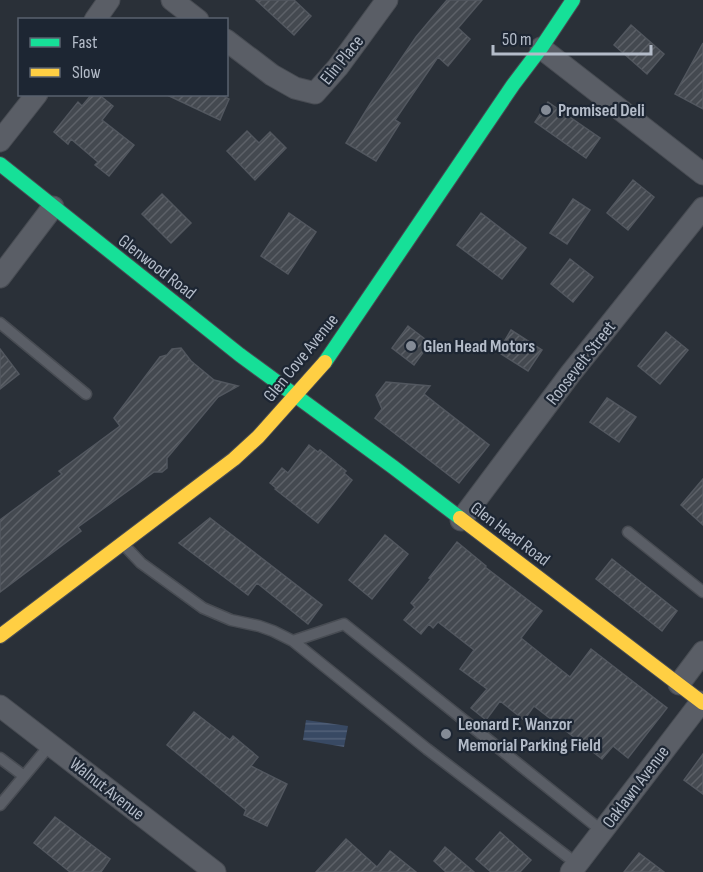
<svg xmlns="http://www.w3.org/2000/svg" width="703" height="872" font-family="'Sofia Sans Condensed',sans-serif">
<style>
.water{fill:url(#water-rules)}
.building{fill:url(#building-hatch);stroke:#52575f;stroke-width:1.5}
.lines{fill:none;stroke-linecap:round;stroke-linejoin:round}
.lane-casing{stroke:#484c53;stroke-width:13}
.street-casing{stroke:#484c53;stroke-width:23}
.fast-casing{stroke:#484c53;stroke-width:16}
.slow-casing{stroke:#484c53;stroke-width:16}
.lane{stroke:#5a5e66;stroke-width:10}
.street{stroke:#5a5e66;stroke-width:21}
.fast{stroke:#16e098;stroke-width:14}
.slow{stroke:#ffcf43;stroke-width:14}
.poi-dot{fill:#848b96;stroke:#1d2633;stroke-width:2}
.labels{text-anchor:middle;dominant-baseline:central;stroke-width:4.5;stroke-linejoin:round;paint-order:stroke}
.street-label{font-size:18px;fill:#b4bcc9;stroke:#1d2633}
.poi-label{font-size:18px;font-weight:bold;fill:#b4bcc9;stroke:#1d2633;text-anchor:start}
</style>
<defs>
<pattern id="water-rules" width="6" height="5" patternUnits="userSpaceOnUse" patternTransform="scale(1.5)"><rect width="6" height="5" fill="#384963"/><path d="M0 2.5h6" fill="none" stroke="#526178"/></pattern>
<pattern id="building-hatch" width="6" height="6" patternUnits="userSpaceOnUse" patternTransform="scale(1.5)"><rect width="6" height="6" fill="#444950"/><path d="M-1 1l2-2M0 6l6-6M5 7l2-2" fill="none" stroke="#5d6168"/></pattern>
</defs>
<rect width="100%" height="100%" fill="#2a3038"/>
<path class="water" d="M306 720 348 726 344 747 303 740Z"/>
<path class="building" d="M256 0H294L311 16 294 35Z
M447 0H482L458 28 470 39 448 66 438 57 395 120 400 123 376 161 346 143 370 104 416 37Z
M631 25 664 54 647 74 614 45Z
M703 43V109L675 94Z
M92 94H98L113 106 102 120 134 145 109 176 95 165 98 162 71 139 68 144 54 132 78 102 82 106Z
M165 94H220L229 99 220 120Z
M548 102 600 138 586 158 535 122Z
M247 131 259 143 270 132 286 148 255 180 227 151Z
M633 180 654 197 628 230 607 213Z
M162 194 191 223 171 243 142 214Z
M573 199 590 210 567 244 550 233Z
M289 213 316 232 288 274 261 256Z
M481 213 526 248 502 279 457 245Z
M570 259 593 277 573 302 551 284Z
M408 326 430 343 414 365 392 348Z
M511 330 542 350 528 371 498 352Z
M666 332 688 350 660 384 638 366Z
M181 348 191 361 214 380 238 386 218 397 167 458V468L162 472H154L78 527 81 531 0 592V520L62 474 59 471 120 426 114 418 160 357 167 355 172 349Z
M0 349 19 374 0 389Z
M386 382 430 386 424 394 489 445 459 483 375 418 382 409 376 395Z
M607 398 636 417 619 442 590 422Z
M309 445 318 452 320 450 346 471 344 473 352 480 318 523 275 489 276 488 270 483 282 468 288 473Z
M703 479V525L681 505Z
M210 518 322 605 308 624 257 583 248 595 179 543Z
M385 535 408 554 372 599 349 580Z
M457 542 486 566 485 567 542 611 521 638 570 677 591 649 667 708 628 758 613 746 602 759 534 706 524 720 500 701 486 720 471 708 487 689 460 669 474 650 438 622 433 628 429 624 421 634 404 620 415 607 411 603 431 579 429 578Z
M612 559 677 611 662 631 596 579Z
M194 712 230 740 233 736 258 757 251 766 287 784 267 826 244 815 246 810 167 745Z
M703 754V794L684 780Z
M55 817 110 859 101 872H70L34 843Z
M500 832 531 860 520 872H491L476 859Z
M346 839 377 867 390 851 416 872H316Z
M445 847 474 872H446L434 861Z
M639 853 664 872H624Z"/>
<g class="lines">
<g class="lane-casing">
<path id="lane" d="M0 323 86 394
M628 532 703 592
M123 544 141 563 203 608 231 620 259 626 273 631 293 641 427 749 577 864
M293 641 344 624 602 831
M0 758 24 776
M0 805 50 745"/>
</g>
<g class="street-casing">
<path id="street" d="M172 0 198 20
M95 20 109 0
M226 40 272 75 295 88 315 93 338 67 387 0
M541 48 703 174
M0 141 37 94
M0 277 53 207
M461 520 571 373 703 208
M679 684 703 652
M0 706 215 872
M571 872 701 702"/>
</g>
<g class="fast-casing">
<path id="fast" d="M0 164 240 355 393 467 460 518
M325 362 513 85 541 48 573 0"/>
</g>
<g class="slow-casing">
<path id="slow" d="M460 518 703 703
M0 636 234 459 258 437 325 362"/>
</g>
<use href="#lane" class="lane"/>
<use href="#street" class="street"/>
<use href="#fast" class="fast"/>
<use href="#slow" class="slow"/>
</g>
<g class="poi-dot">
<circle cx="546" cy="110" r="6"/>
<circle cx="411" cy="346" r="6"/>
<circle cx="446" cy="734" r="6"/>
</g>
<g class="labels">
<g class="street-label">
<text transform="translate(342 60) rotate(-51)">Elin Place</text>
<text transform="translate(157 267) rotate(38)">Glenwood Road</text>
<text transform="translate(301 358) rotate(-51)">Glen Cove Avenue</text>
<text transform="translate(581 363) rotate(-52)">Roosevelt Street</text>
<text transform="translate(510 534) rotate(37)">Glen Head Road</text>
<text transform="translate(636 787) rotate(-53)">Oaklawn Avenue</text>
<text transform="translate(107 789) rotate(38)">Walnut Avenue</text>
</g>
<g class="poi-label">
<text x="558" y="110">Promised Deli</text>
<text x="423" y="346">Glen Head Motors</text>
<text x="458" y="724">Leonard F. Wanzor<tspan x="458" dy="21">Memorial Parking Field</tspan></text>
</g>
</g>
<rect x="18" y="18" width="210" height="78" fill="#1d2633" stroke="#59626f" stroke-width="1.5"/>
<rect x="30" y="38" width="30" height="9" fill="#16e098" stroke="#59626f" stroke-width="1.5"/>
<text x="72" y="48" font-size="18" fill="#b4bcc9">Fast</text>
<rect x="30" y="68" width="30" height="9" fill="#ffcf43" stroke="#59626f" stroke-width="1.5"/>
<text x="72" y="78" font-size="18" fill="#b4bcc9">Slow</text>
<path d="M493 45v9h158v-9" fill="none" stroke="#b4bcc9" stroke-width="3"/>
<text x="502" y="45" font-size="18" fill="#b4bcc9" stroke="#1d2633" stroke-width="4.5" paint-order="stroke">50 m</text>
</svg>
